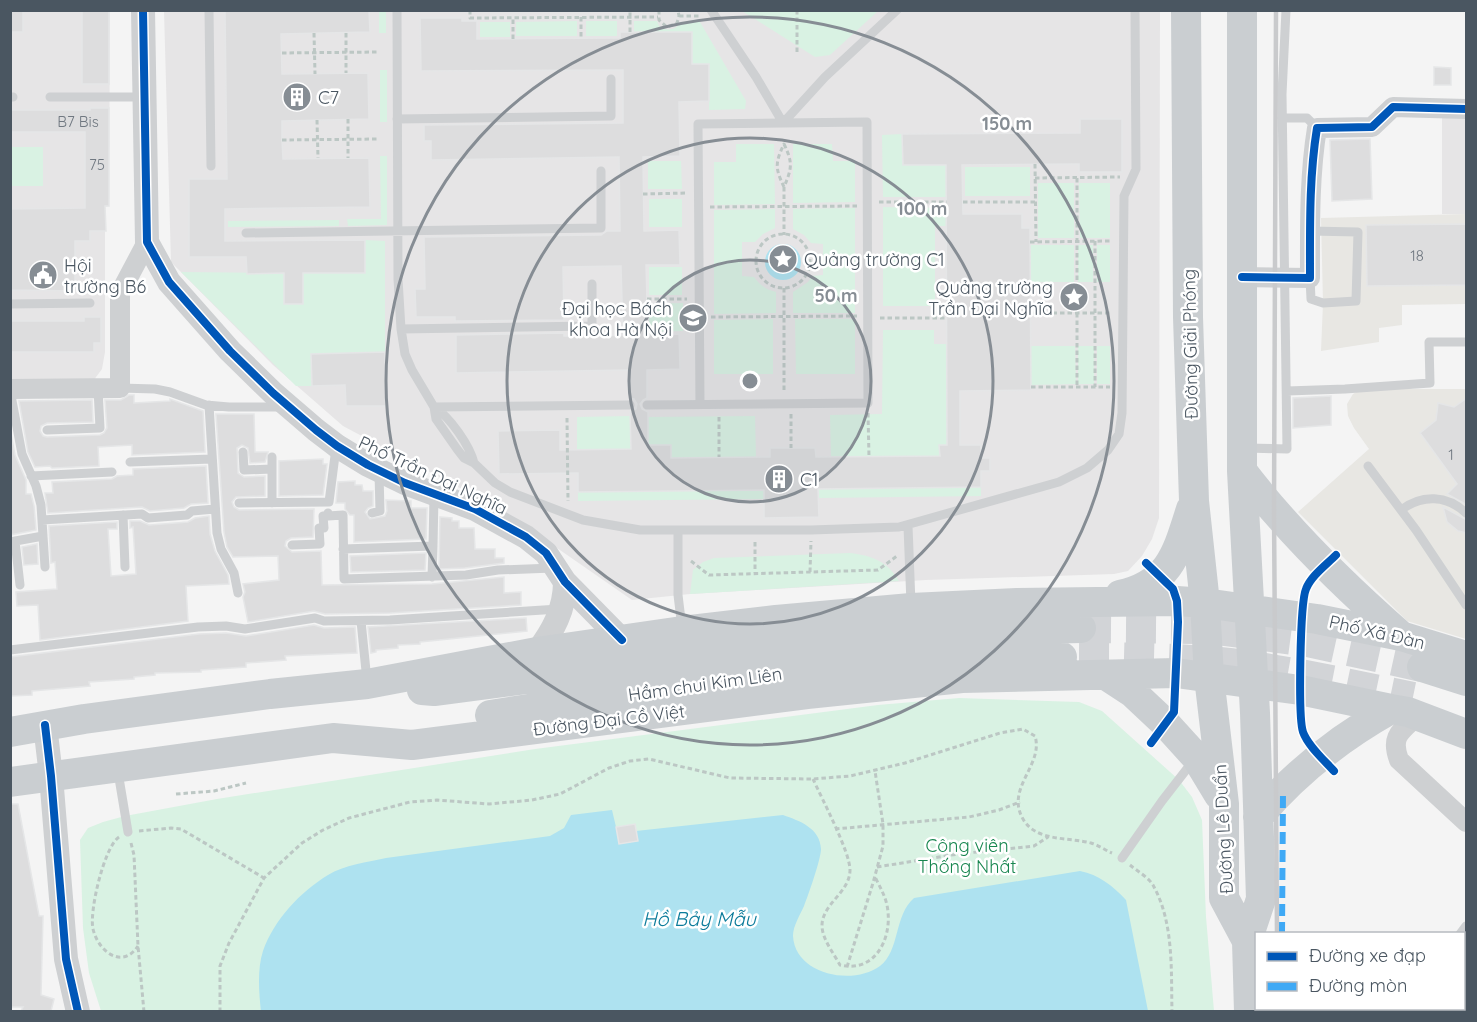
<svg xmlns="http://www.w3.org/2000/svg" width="1477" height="1022" font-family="Quicksand,sans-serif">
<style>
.commercial{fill:#e8e7e3}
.education{fill:#e6e5e6}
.green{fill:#d9f2e3}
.water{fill:#aee2f0}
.building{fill:#ddddde;stroke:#e5e6e7;stroke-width:1.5}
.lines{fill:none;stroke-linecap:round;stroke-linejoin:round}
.primary-tunnel{stroke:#d2d4d7;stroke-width:30;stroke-dasharray:30 15;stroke-linecap:butt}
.path{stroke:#bcc7c4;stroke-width:3;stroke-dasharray:4.5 3;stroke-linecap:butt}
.service{stroke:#ced0d2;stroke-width:9}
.minor{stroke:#ced0d2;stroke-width:20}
.tertiary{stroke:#ced0d2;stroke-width:24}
.primary{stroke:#caced1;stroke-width:30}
.rail{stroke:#c9cacc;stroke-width:4.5}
.quiet{stroke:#3fa9f5;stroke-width:6;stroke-dasharray:12 6;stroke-linecap:butt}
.cycleway-casing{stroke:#fff;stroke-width:11}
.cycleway{stroke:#0057b8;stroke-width:8}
.ring{fill:none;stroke:#868d94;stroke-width:3}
.labels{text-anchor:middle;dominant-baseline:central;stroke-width:5;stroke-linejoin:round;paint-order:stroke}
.number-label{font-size:15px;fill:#707881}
.poi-label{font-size:18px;fill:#4a5661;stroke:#fff;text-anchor:start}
.street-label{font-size:18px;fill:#4a5661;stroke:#fff}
.park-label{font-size:18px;fill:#17864f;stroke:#fff}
.water-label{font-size:20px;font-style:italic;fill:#0c7c9b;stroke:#fff}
.centre{fill:#868d94;stroke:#fff;stroke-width:3}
.ring-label{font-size:18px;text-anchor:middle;font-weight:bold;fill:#868d94;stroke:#fff;stroke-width:5;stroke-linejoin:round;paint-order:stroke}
</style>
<rect width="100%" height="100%" fill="#f4f4f4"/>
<path class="commercial" d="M1466 214V304L1402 305V325L1379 328V342L1321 351 1323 303 1321 218Z
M1362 389H1466V639L1407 621 1298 512 1369 449 1354 428 1348 416 1347 404 1353 394Z"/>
<path class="education" d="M10 11H110L109 206 105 207V352L102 369 93 381 11 385Z
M164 11H1160L1159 518 1152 539 1142 556 1128 571 1114 574 926 580 690 594 632 600 505 512 343 426 273 365 171 262Z
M1442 116 1466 117V214H1442Z"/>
<path class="green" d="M379 11H386V33H379Z
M624 11V12H474V10Z
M742 11H878L830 55 815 57Z
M577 21V36H516V22Z
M586 21H617V36H586Z
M634 21H657L659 26C667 32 676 30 681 22H700L746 101 745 109 709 110V65L692 64V32H634Z
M480 22H510V37H480Z
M380 70H387V122H380Z
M902 134 903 165H946V197H883L882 135Z
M736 144H774L775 204 714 205V162H736Z
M793 144H832L833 161H855V202L793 203Z
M10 147H43V186H11Z
M380 156H387V225L348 226 347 219H381Z
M648 161H681L682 189H648Z
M965 167H1030V196H965Z
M1038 183H1074V238H1038Z
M1079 183H1110V238H1080Z
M649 199H682V227H649Z
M883 207 946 208 947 226H935V306H883Z
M855 208V313H793V292L808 282 812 276 823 275V244L811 243 804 235 793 229V209Z
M775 209V228L763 234 755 242H742V276L754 277C760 285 766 290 776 292V313L714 314V210Z
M339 220V226L228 227V221Z
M365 240 385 241V352L311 354 312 386H296L181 272 284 273V304H303V273H365Z
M1030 245H1074V282H1030Z
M1078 245H1093V282H1078Z
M1097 245H1110V282H1097Z
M649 267H682V295H649Z
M683 303V331L649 332V304Z
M773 319V374H714V320Z
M795 319H855V374H796Z
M883 330H934V344H947V445H940V456L831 457 830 415 882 414Z
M1030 346H1075L1076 384 1030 385Z
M1078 346H1094V384H1078Z
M1097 346H1110V384H1097Z
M630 416 631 449 577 450V417Z
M755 416 756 457 671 458V445H648V417Z
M981 487V496L819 498 818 489Z
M764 490V499L578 501V492Z
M850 553C873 556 887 561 899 581L690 594 693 570 703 562 714 558Z
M959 698 1079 702 1102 711 1179 780 1192 797 1202 820 1206 917 1214 1011H101L89 973 83 928 80 840 88 828 103 822 125 816 217 799 535 749 878 705Z"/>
<path class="water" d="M765 262a18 18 0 1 1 36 0a18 18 0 1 1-36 0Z
M612 810 620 844 637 841 636 831 783 815C800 821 820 828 821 849 821 859 808 896 804 906 800 915 793 926 793 936 795 975 853 986 880 966 900 951 894 915 914 898L1080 871C1099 875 1112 885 1126 900L1148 1011 261 1012C259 993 257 969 263 951 274 920 300 892 328 875 344 865 368 862 386 858L550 836 564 828 571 815Z"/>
<path class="building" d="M10 10H23V32H10Z
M82 10H109V84H82Z
M225 10H369L370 32 281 34 282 74 368 73 369 119 282 121V140L283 159 369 158 370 207 225 209V241L365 240V273H303V304H284V273L247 274 246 257H189V179H227Z
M420 18H462V21H477V39L620 38V32H692V64H709V101L679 102 680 156 643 157 644 231 679 230 680 265H646L648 335 679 334 680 369 647 370V398L643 400 640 404 642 409 648 412V445H671V458L770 457V448H815L816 457 940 456 939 445H947L946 165H903L902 134 1080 133V119H1122V172H1079V164L962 165 963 214H1022V228H1030L1031 390 960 391V445H981V458H990V471H981V487L818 489 819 517 764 518V490L578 492V473L499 474 498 431 560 430V450L631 449 630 412 636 409 637 404 634 399 630 398V370L456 373V335L564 333V336L623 335 621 266 563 267 564 320 455 321V317H416L415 289H425L424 237 601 235 607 231H620L619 157 431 160V141H424V125L623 123V70L421 71Z
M1434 67 1451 68V85H1434Z
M90 108H109V206H105L106 231H90V241H75V291L10 290V209L85 208V132H10V110H90Z
M1370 139 1372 199 1332 201 1330 140Z
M1467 224V285L1367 286 1366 225Z
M84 317H101V343H94V352H10V321H84Z
M385 352 386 406H346L345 385 312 386 311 354Z
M129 395H134V403L170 401V399L203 411 205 452 132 455V445L98 447 99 466 52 468 50 466 35 467 28 452 19 401 92 400 93 422 47 423 41 426 40 431 43 436 47 437 100 435 104 433 107 428 105 400H121Z
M1331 396V425L1293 428V398Z
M1467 398V505L1447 494 1457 484 1420 433 1436 420 1438 403 1454 407Z
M216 414H254L255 452H268L265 462 250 463 248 448 242 445 237 448 238 473 244 477 265 476V496L236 497 232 502 234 507 239 510 314 509 313 537 291 538 286 541 285 546 292 552 321 551 322 585 432 584 504 577V593L521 592V605L390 613 325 614 314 611 248 622 243 597 245 592 243 584 279 580 278 556 233 557 227 547 224 532Z
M10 429 15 455 26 480V494H31L34 506 36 530 10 535Z
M323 459V464H327L323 495 279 496V461Z
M206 466 208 503 191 504 184 508 150 511 142 507 48 513 45 493H53L52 482 112 479 117 476 133 475V469Z
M355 481V485H362L363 491H373V506L368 508 365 512 370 519 385 516 387 511 386 500 411 501V508H427L426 539 354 542V515H350L345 509V503H336L338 482Z
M1443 507 1467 520V533L1458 531 1447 522Z
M209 516 210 534 215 551 228 575 229 584 186 586 188 621 40 640 38 605 17 606 16 592 57 589 55 562 51 563 49 526 117 522V529H108L111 576 136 574 133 527 130 528V521H140L149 525 188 522 195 518Z
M440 517 452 518V521H459V528H474L475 549H495V558H504V563L465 568 439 569Z
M37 544 38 564 24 565 22 547Z
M426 553 425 570 351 572 350 556Z
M526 618 527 631 420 642V644L398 645V648L376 650V652L371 653 368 627Z
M314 625 324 628 355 627 357 653 285 656 286 660 246 663V667L201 670V672L155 673V675L134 677V679L89 682 90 686 32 691V695L10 696V657L199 634 226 633 246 636Z
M10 804H18L39 916H43L41 995 54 999 51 1011H21L23 1007H10Z
M635 824 638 841 619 844 616 827Z"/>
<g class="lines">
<path class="primary-tunnel" d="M1081 628 1210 629 1308 642 1422 667
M1079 657C1126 657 1173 658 1220 662 1285 669 1349 684 1413 697"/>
<path class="path" d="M470 10V18L658 17
M659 10V20L667 27 677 23 679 16 678 10
M797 10V54
M679 16H701
M581 17V39
M630 32V10
M314 33 315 74
M346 33V73
M513 39V17
M282 53 377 52
M348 119V158
M317 120 318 158
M282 140 378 139
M784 144C793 163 792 168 784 187 775 168 775 163 784 144Z
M1035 164 1036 242
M1035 178 1120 177
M1077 178V387
M784 187V235
M643 194 687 193
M879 202H947
M963 202H1035
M710 207 857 206
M756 261a27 27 0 1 1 54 0a27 27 0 1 1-54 0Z
M1095 241V387
M1030 242 1112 241
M784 288V393
M647 299H687
M1030 313H1112
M711 317 857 316
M880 318H947
M1031 387H1110
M868 413 869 457
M791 414V448
M719 417V457
M567 418 568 501
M755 542V573
M691 561 709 575 878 570 897 556
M810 572 811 541
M813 779C822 799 850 852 850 870 850 893 821 904 822 927 823 940 834 954 840 965 873 973 891 942 888 912 887 899 881 889 875 877
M176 794 214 791 246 783
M835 829 969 817 999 810 1020 802
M139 831 171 828 181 829 264 878
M119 837C104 847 89 912 93 929 98 951 122 970 138 946
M131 843 134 855 138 946 144 1012
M1130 865C1137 871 1150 878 1154 887 1174 924 1171 971 1172 1012
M877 867 958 854 1034 846 1048 837
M847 967 873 883 883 846V824L875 771
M220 1012V966L229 943 264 878 302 843 323 830 349 818 410 802 437 800 489 804 532 800 560 794 609 768 630 761 649 759 730 778 813 779 850 776 905 763 1000 733 1023 729 1035 736C1044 765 1005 788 1023 819 1036 842 1069 837 1091 843 1098 845 1105 850 1112 853"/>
<path class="service" d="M209 10 211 166
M397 10 398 279 401 329 405 354 412 370 434 407 436 419 457 449 464 458 474 463 495 483 510 492 583 520 640 530H811L899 527 1059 482 1087 468 1108 450 1119 434 1122 413 1124 196 1136 169 1135 10
M711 10 756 77 783 123 825 77 897 10
M10 97H13
M50 97H144
M1282 118H1307L1317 128
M397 119 611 116V79
M246 233 601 228V171
M1310 278 1311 299 1323 303 1356 301 1358 232 1310 231
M10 304 90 303
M401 329 592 326V284
M120 388 155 389 170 392 206 405 229 407H283
M10 390 22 454 36 486 41 505 45 567
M1287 391 1345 389 1430 383 1429 342H1466
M209 405 217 533 221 549 234 573 238 593
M647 405 868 403 867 122 698 124 700 404
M434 407 630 405
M435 408C450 417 470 446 474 463
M47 430 100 428 98 389
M1247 448 1287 449 1282 94 1286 10
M243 452 244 470 272 469
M272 457V503
M130 462 211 459
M1368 466 1416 530 1466 605
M31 476 112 472
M239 503 329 502 336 448
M1401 510C1422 494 1447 495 1466 513
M372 513 380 511 379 473
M123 515 125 567
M328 516 343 515 344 579 466 575 498 570 553 568
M42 520 142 514 148 518 187 515 192 511 215 509
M908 526 911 604
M678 531V595L682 628
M15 541 20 585
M10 542 43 536
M292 545 320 544 319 528H324L323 516H328V513
M343 549 433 546 434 496
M432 577 433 546
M361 621 367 681
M10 650 198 627 226 626 245 629 315 618 324 621 390 620 559 609
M118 772 128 832
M1122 858 1162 801 1193 761
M1460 934 1466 926
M1408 1012 1409 1008"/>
<path class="minor" d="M1242 277 1310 278C1310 229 1309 177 1317 128L1372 127 1393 107 1466 109
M10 389 120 388V293L147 242
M1417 716C1401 731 1390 736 1399 760L1466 822"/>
<path class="tertiary" d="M143 10 147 242 169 282 230 351 273 393 316 430 337 446 368 465 405 483 475 509 526 537 546 553 565 582 622 640
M537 652C553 631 565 609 565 582
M45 725 51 776 66 959 78 1012"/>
<path class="primary" d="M1186 10 1188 317 1194 501 1205 603 1209 677 1224 804V898L1247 941
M1242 10V471L1255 713 1261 899 1247 941 1249 1012
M1242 471C1288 531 1342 584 1399 634
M1120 595C1170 584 1177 553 1191 509
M1422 667 1466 681
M1107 676 1133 693 1166 724 1196 757 1219 795
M422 690 434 691 796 644 959 631 1081 628
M490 715 625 694 880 662 957 656 1062 657
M10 732 84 719 270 694 367 684 537 652 682 631 776 620 911 608 1017 603 1177 601 1205 603 1317 619 1401 636 1466 656
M10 782 333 738 412 745 807 694 962 678 1176 673 1300 690 1391 709 1408 712 1466 734
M1258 817C1295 773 1341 737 1391 709"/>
<path class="rail" d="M1276 10 1274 512 1277 934
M1277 1012V1008"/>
<path class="quiet" d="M1282 934 1283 791
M1285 1008V1012"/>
<g class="cycleway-casing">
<path id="cycleway" d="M143 10 147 242 169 282 230 351 273 393 316 430 337 446 368 465 405 483 475 509 526 537 546 553 565 582 622 640
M1242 277 1310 278C1310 229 1309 177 1317 128L1372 127 1393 107 1466 109
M1146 563 1173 589 1177 601 1178 622 1174 712 1151 743
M45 725 51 776 66 959 78 1012
M1334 771C1324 760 1308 746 1303 732 1298 717 1300 603 1306 589 1311 576 1326 565 1336 555"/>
</g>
<use href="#cycleway" class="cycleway"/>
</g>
<circle cx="750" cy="381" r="121" fill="#868d94" fill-opacity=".12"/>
<g class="ring">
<circle cx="750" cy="381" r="121"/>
<circle cx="750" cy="381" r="243"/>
<circle cx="750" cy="381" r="364"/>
</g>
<defs>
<g id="building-disc" transform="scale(1.5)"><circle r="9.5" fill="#868d94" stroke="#fff"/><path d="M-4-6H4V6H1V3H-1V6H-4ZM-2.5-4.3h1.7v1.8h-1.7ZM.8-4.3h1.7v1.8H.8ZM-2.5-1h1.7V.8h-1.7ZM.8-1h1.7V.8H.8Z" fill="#fff"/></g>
<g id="sight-disc" transform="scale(1.5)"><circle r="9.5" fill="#868d94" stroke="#fff"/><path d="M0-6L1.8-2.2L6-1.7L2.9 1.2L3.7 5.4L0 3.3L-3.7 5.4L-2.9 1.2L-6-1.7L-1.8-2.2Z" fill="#fff"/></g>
<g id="civic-disc" transform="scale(1.5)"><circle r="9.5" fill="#868d94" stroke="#fff"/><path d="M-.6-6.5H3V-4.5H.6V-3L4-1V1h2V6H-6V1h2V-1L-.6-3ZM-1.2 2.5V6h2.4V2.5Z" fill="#fff"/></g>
<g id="university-disc" transform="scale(1.5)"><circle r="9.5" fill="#868d94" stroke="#fff"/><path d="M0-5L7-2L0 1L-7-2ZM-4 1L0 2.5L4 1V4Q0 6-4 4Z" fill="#fff"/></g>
</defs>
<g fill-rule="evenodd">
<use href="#building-disc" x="297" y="97"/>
<use href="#sight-disc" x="783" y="259"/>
<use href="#civic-disc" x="43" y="275"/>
<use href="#sight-disc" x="1074" y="297"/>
<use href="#university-disc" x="693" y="318"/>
<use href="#building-disc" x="779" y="479"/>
</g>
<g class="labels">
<g class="number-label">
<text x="78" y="121">B7 Bis</text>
<text x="97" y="164">75</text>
<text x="1417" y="255">18</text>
<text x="1451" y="454">1</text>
</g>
<g class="poi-label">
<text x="318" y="97">C7</text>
<text x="804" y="259">Quảng trường C1</text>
<text x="64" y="265">Hội<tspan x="64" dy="21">trường B6</tspan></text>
<text x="1053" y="287" text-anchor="end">Quảng trường<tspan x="1053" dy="21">Trần Đại Nghĩa</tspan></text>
<text x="672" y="308" text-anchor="end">Đại học Bách<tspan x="672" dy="21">khoa Hà Nội</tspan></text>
<text x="800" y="479">C1</text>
</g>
<g class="street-label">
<text transform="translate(1190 344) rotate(-91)">Đường Giải Phóng</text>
<text transform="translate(433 475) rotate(25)">Phố Trần Đại Nghĩa</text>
<text transform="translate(1377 632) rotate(13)">Phố Xã Đàn</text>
<text transform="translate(705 684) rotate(-8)">Hầm chui Kim Liên</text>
<text transform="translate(609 720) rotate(-7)">Đường Đại Cồ Việt</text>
<text transform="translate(1223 829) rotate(-93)">Đường Lê Duẩn</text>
</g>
<g class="park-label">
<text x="967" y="845">Công viên<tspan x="967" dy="21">Thống Nhất</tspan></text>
</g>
<g class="water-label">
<text x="699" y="918">Hồ Bảy Mẫu</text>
</g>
</g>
<circle cx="750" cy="381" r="9" class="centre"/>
<g class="ring-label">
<text x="1007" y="130">150 m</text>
<text x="922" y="215">100 m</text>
<text x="836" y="302">50 m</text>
</g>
<rect width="1477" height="1022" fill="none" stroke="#4a5661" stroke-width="24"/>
<rect x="1255" y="932" width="210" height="78" fill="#ffffff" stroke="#b7bbc0" stroke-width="1.5"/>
<rect x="1267" y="952" width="30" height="9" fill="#0057b8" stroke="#b7bbc0" stroke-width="1.5"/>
<text x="1309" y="962" font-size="18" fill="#4a5661">Đường xe đạp</text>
<rect x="1267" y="982" width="30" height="9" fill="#3fa9f5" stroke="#b7bbc0" stroke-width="1.5"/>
<text x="1309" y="992" font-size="18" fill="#4a5661">Đường mòn</text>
</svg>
